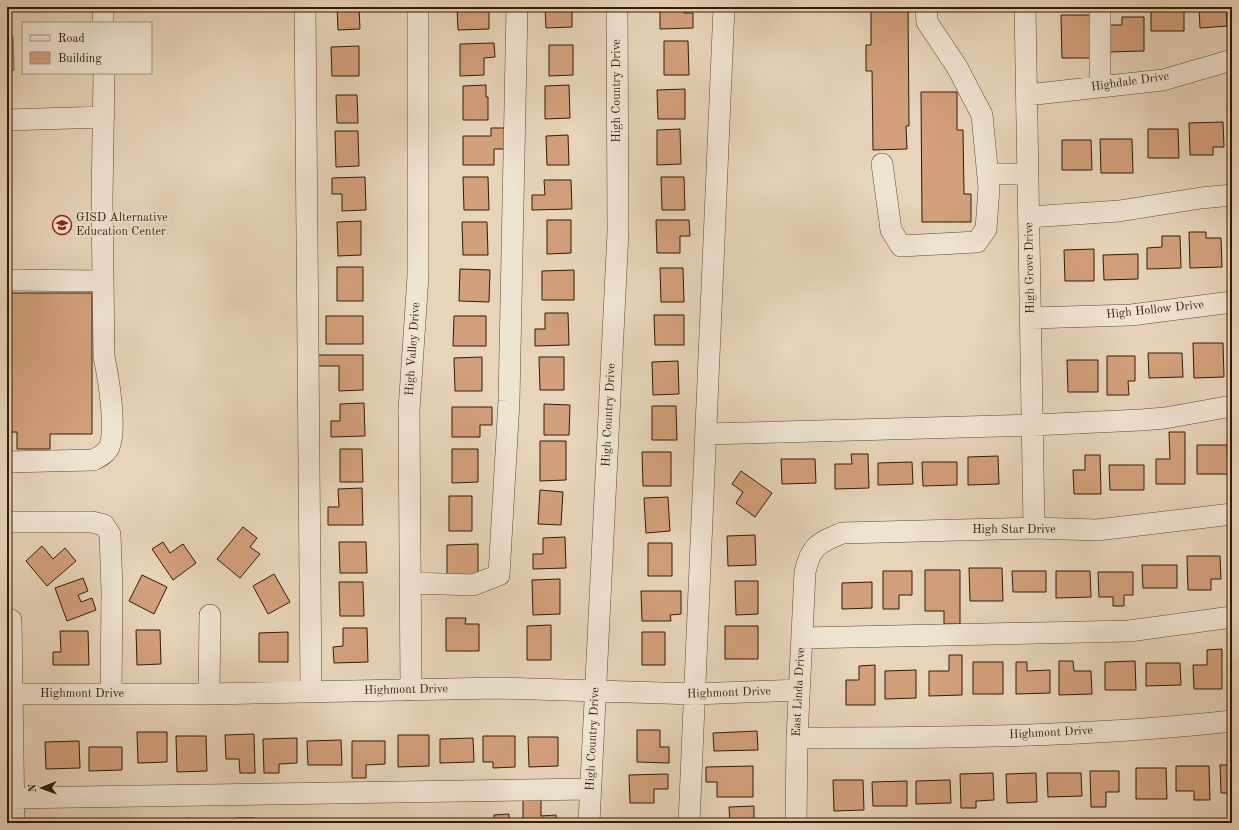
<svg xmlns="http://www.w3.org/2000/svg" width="1239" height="830" font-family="'Old Standard TT',serif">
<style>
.green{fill:#b1be93;stroke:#726c4b}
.building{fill:#d2a07c;stroke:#341a03}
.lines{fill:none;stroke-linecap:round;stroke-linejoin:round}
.minor-casing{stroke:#614831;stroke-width:22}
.minor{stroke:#efe3d2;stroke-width:21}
.labels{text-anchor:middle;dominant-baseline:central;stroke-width:3;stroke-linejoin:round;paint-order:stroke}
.street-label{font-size:12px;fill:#341a03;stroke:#efe3d2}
.poi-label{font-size:12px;fill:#341a03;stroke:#efe3d2;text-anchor:start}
</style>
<rect width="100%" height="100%" fill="#e7d4ba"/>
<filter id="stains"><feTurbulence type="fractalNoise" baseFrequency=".005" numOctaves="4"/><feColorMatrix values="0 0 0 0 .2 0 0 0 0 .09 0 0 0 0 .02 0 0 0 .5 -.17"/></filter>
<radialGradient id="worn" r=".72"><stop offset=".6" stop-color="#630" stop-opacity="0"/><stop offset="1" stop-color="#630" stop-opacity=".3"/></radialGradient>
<path class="green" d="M7 37H13L14 70H7Z"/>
<path class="building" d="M337 7H359L360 29 338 30Z
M457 7H489V29L458 30Z
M545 7H572V27L546 28Z
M660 7H684V13H693V28L660 29Z
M871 7H908L909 126H906L907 149 873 150 872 71H866V45H871Z
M1151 7H1184V31H1151Z
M1199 7H1226L1227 26 1200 28Z
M1061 15H1090V58H1062Z
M1122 17H1144V51L1109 52 1108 25H1122Z
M664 41H688L689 75H664Z
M494 43 495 57 484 58V75L460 76V44Z
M549 45H573V75L549 76Z
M359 46V76H332L331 47Z
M486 85V97H488V120H463V86Z
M569 85 570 118 545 119V86Z
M685 89V119H658L657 90Z
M921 92H957V130H963L964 194H971V222H922Z
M336 95H357L358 123H337Z
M1223 122 1224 147H1213V155H1190L1189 123Z
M491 128H507V149H494V165H463V136H491Z
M680 129 681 164 657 165V130Z
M1148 129H1178L1179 158H1148Z
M335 131H358L359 166 336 167Z
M568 135 569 165H547L546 136Z
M1100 139H1132L1133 173H1101Z
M1062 140H1091L1092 170H1062Z
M365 177 366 210 342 211V194H332V178Z
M463 177H488L489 210H464Z
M661 177H684L685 210H662Z
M544 180H571L572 209 532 210V195H545Z
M547 220H571V253L547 254Z
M656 220H689L690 236H680V253H657Z
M361 221V255L338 256 337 222Z
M462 222H487L488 255H463Z
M1189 232H1206V238H1221L1222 267 1190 268Z
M1162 236H1180L1181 268 1147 269V248L1162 247Z
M1094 249V281H1065L1064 250Z
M1138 254V279L1104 280 1103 255Z
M337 267H363V301H337Z
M660 268H683L684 302H661Z
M460 269 490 270 489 302 459 301Z
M574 270V300H542V271Z
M7 293H92V434H50V449H17V432H7Z
M545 313H568L569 345 535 346V329H545Z
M654 315H684V345H655Z
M326 316H363V344H326Z
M454 316H486V346H453Z
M1193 343H1223L1224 377 1194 378Z
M1148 353H1182L1183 377 1149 378Z
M314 355H363V390L339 391V366H315Z
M1107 356H1135V381H1128L1129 395H1107Z
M482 357V391H455L454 358Z
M539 357H564V390H540Z
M1067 360H1098V392H1068Z
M678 361 679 394 653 395 652 362Z
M364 403 365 436 331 437V421H340V404Z
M544 404 570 405 569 435H544Z
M652 406H676L677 440H652Z
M452 407H492V425H480V437H452Z
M1169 432H1185V484H1156V459H1170Z
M540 441H566V480L540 481Z
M1197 445H1227L1228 474H1197Z
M340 449H362L363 482H340Z
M452 449H478V482L452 483Z
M642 452H671V486H643Z
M851 454H868L869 488 835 489V464H852Z
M1085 455H1100L1101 494H1074L1073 470H1085Z
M998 456 999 484 968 485V457Z
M781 459H815L816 483 782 484Z
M912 462 913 484 878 485V463Z
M922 462H957V485L923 486Z
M1109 465H1144V490H1110Z
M741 471 772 493 755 517 736 503 743 492 732 484Z
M362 488 363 525H328V507H339L338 489Z
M540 490 563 492 561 525 538 524Z
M449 496H472V531H449Z
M668 497 670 531 646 533 644 498Z
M243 527 257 538 250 547 260 554 240 578 217 559Z
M755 535 756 565 728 566 727 536Z
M565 537 566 568 533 569V554H543V538Z
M163 542 170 553 183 544 196 563 173 580 152 549Z
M339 542H366L367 573H340Z
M648 543H672V576H648Z
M478 544V575L447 576V545Z
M42 546 53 559 65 548 76 561 47 586 26 561Z
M1230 551H1232V586H1230Z
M1187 556H1220L1221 579H1211V590H1188Z
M1142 565H1177V588H1143Z
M969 568H1002L1003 601H970Z
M925 570H960V624H944V611H925Z
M883 571H912V595H899V609H883Z
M1012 571H1046V592H1013Z
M1056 571H1090L1091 597 1056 598Z
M1098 572H1133V595H1124V606H1113V597H1099Z
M274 574 290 602 268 614 253 586Z
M142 575 167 587 154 614 129 601Z
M83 578 88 591 78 595 81 602 92 598 96 610 67 621 55 588Z
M560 579V614L533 615 532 580Z
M735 581H758V614L736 615Z
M339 582H363L364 616H340Z
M872 582V608L842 609V583Z
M641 591H681V614L670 615 671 621H642Z
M446 618H466L465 624H479V651H446Z
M551 625V660H527V626Z
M725 626H758V659H725Z
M343 628H367L368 662 334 663 333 647 343 646Z
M136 630H160L161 664 137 665Z
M60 631H88L89 665H53V652H61Z
M288 632V662H259V633Z
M642 632H665V665H642Z
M1222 649V689H1194L1193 665H1207V650Z
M949 655H962V695L929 696V671H949Z
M1059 661H1073L1074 671H1091L1092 694 1059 695Z
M1135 661 1136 690H1105V662Z
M973 662H1003V694H973Z
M1016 662H1027V671L1050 670V693L1016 694Z
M1146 663H1180L1181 685 1146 686Z
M875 665V705H846V680H859V666Z
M916 670V698L885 699V671Z
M637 730H660V747H669V763L637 762Z
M757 731 758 750 714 751 713 733Z
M137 732H167V762L138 763Z
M254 734 255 773H240L239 759H226L225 735Z
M398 735H429V766L398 767Z
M176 736H206L207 771 177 772Z
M483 736H515V767L493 768V762H483Z
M528 737H558V766L529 767Z
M297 738V763L279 764V773H264L263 739Z
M473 738 474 762 440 763V739Z
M341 740 342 765H308L307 741Z
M79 741 80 768 46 769 45 742Z
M352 741H385V764L366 765V778H352Z
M89 747H122V770L89 771Z
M1220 765H1232V793H1221Z
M753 766V797H717V782H706V767Z
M1176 766H1209L1210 800H1194V791H1176Z
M1136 768H1166L1167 799H1136Z
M1090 771H1119V792H1106V807H1091Z
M993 773 994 800 976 801V808H961L960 774Z
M1036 773 1037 802 1007 803 1006 774Z
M1047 773H1081L1082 796 1048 797Z
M668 774V789H654V803H630L629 775Z
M833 780H863L864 810 834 811Z
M950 780 951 803 916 804V781Z
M907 781V806H873L872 782Z
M541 799V816L556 815V823H523V800Z
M754 806V823H730L729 807Z
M509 814V823H494V815Z
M191 818V823H176V819Z
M236 818H255V823H236Z
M51 820H66V823H51Z
M292 820V823H262V821Z
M434 820H453V823H434Z"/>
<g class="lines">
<g class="minor-casing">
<path id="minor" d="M103 7V23
M305 7 311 692
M1025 7 1034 528
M1100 87V7
M1027 95 1163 80 1232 60
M7 120 104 117
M882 164 891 230 901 246 977 242 986 229 989 188 982 115 957 67 927 22 926 7
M988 174H1028
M1029 217 1119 211 1201 198 1232 195
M7 280 103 281
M1031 318 1131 315 1232 302
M706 434 1033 425 1141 420 1165 418 1232 406
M7 462 93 460C99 457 104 455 108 449 118 434 108 375 104 357L102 200 104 73
M7 522H92L104 525 110 534 112 591 111 694
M411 583 473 585 499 575 509 401 517 7
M11 620 14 823
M802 638 1129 631 1232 617
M411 690 409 410 418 276V7
M12 694H209L497 688 695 694 799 690
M209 694 210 615
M797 738C942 738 1088 737 1232 721
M13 798 590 789
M589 823 618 232 617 7
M689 823 724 7
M796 823 797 738 805 572C811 545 819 543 842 533L1034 528 1097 530 1232 514"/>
</g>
<use href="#minor" class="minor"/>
</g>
<defs>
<g id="school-ring" transform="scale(1)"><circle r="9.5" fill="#efe3d2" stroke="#8f2418" stroke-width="1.5"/><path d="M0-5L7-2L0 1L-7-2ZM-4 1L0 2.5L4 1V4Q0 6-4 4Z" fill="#8f2418"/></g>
</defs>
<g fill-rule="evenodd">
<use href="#school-ring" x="62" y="225"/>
</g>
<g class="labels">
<g class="street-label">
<text transform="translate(1130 82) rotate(-8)">Highdale Drive</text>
<text transform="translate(617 91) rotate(-90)">High Country Drive</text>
<text transform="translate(1030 268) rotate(-91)">High Grove Drive</text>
<text transform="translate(1155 310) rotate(-6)">High Hollow Drive</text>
<text transform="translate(413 349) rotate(-86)">High Valley Drive</text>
<text transform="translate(609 415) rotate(-87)">High Country Drive</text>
<text x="1014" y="530">High Star Drive</text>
<text transform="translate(406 690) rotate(-1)">Highmont Drive</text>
<text transform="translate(799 692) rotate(-87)">East Linda Drive</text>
<text transform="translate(729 693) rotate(-2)">Highmont Drive</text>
<text x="82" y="694">Highmont Drive</text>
<text transform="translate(1051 733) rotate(-3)">Highmont Drive</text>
<text transform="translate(593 739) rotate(-87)">High Country Drive</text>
</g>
<g class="poi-label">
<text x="76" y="218">GISD Alternative<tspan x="76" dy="14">Education Center</tspan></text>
</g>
</g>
<rect width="1239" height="830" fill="none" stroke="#e7d4ba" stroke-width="24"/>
<rect x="8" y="8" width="1223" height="814" fill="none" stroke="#341a03" stroke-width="2"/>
<rect x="12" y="12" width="1215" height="806" fill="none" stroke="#341a03"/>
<rect x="22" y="22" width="130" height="52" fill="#efe3d2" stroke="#a4937f"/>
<rect x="30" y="35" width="20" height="6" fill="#efe3d2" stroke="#a4937f"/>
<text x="58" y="42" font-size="12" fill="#341a03">Road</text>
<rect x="30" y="52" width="20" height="12" fill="#d2a07c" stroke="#a4937f"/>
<text x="58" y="62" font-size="12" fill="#341a03">Building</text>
<g transform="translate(42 788) rotate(269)" stroke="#efe3d2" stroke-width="3" paint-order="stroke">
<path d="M0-3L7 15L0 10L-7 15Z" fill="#341a03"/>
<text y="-6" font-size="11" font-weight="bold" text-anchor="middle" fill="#341a03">N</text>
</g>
<rect width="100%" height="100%" filter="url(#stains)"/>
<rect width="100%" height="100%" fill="url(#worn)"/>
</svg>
